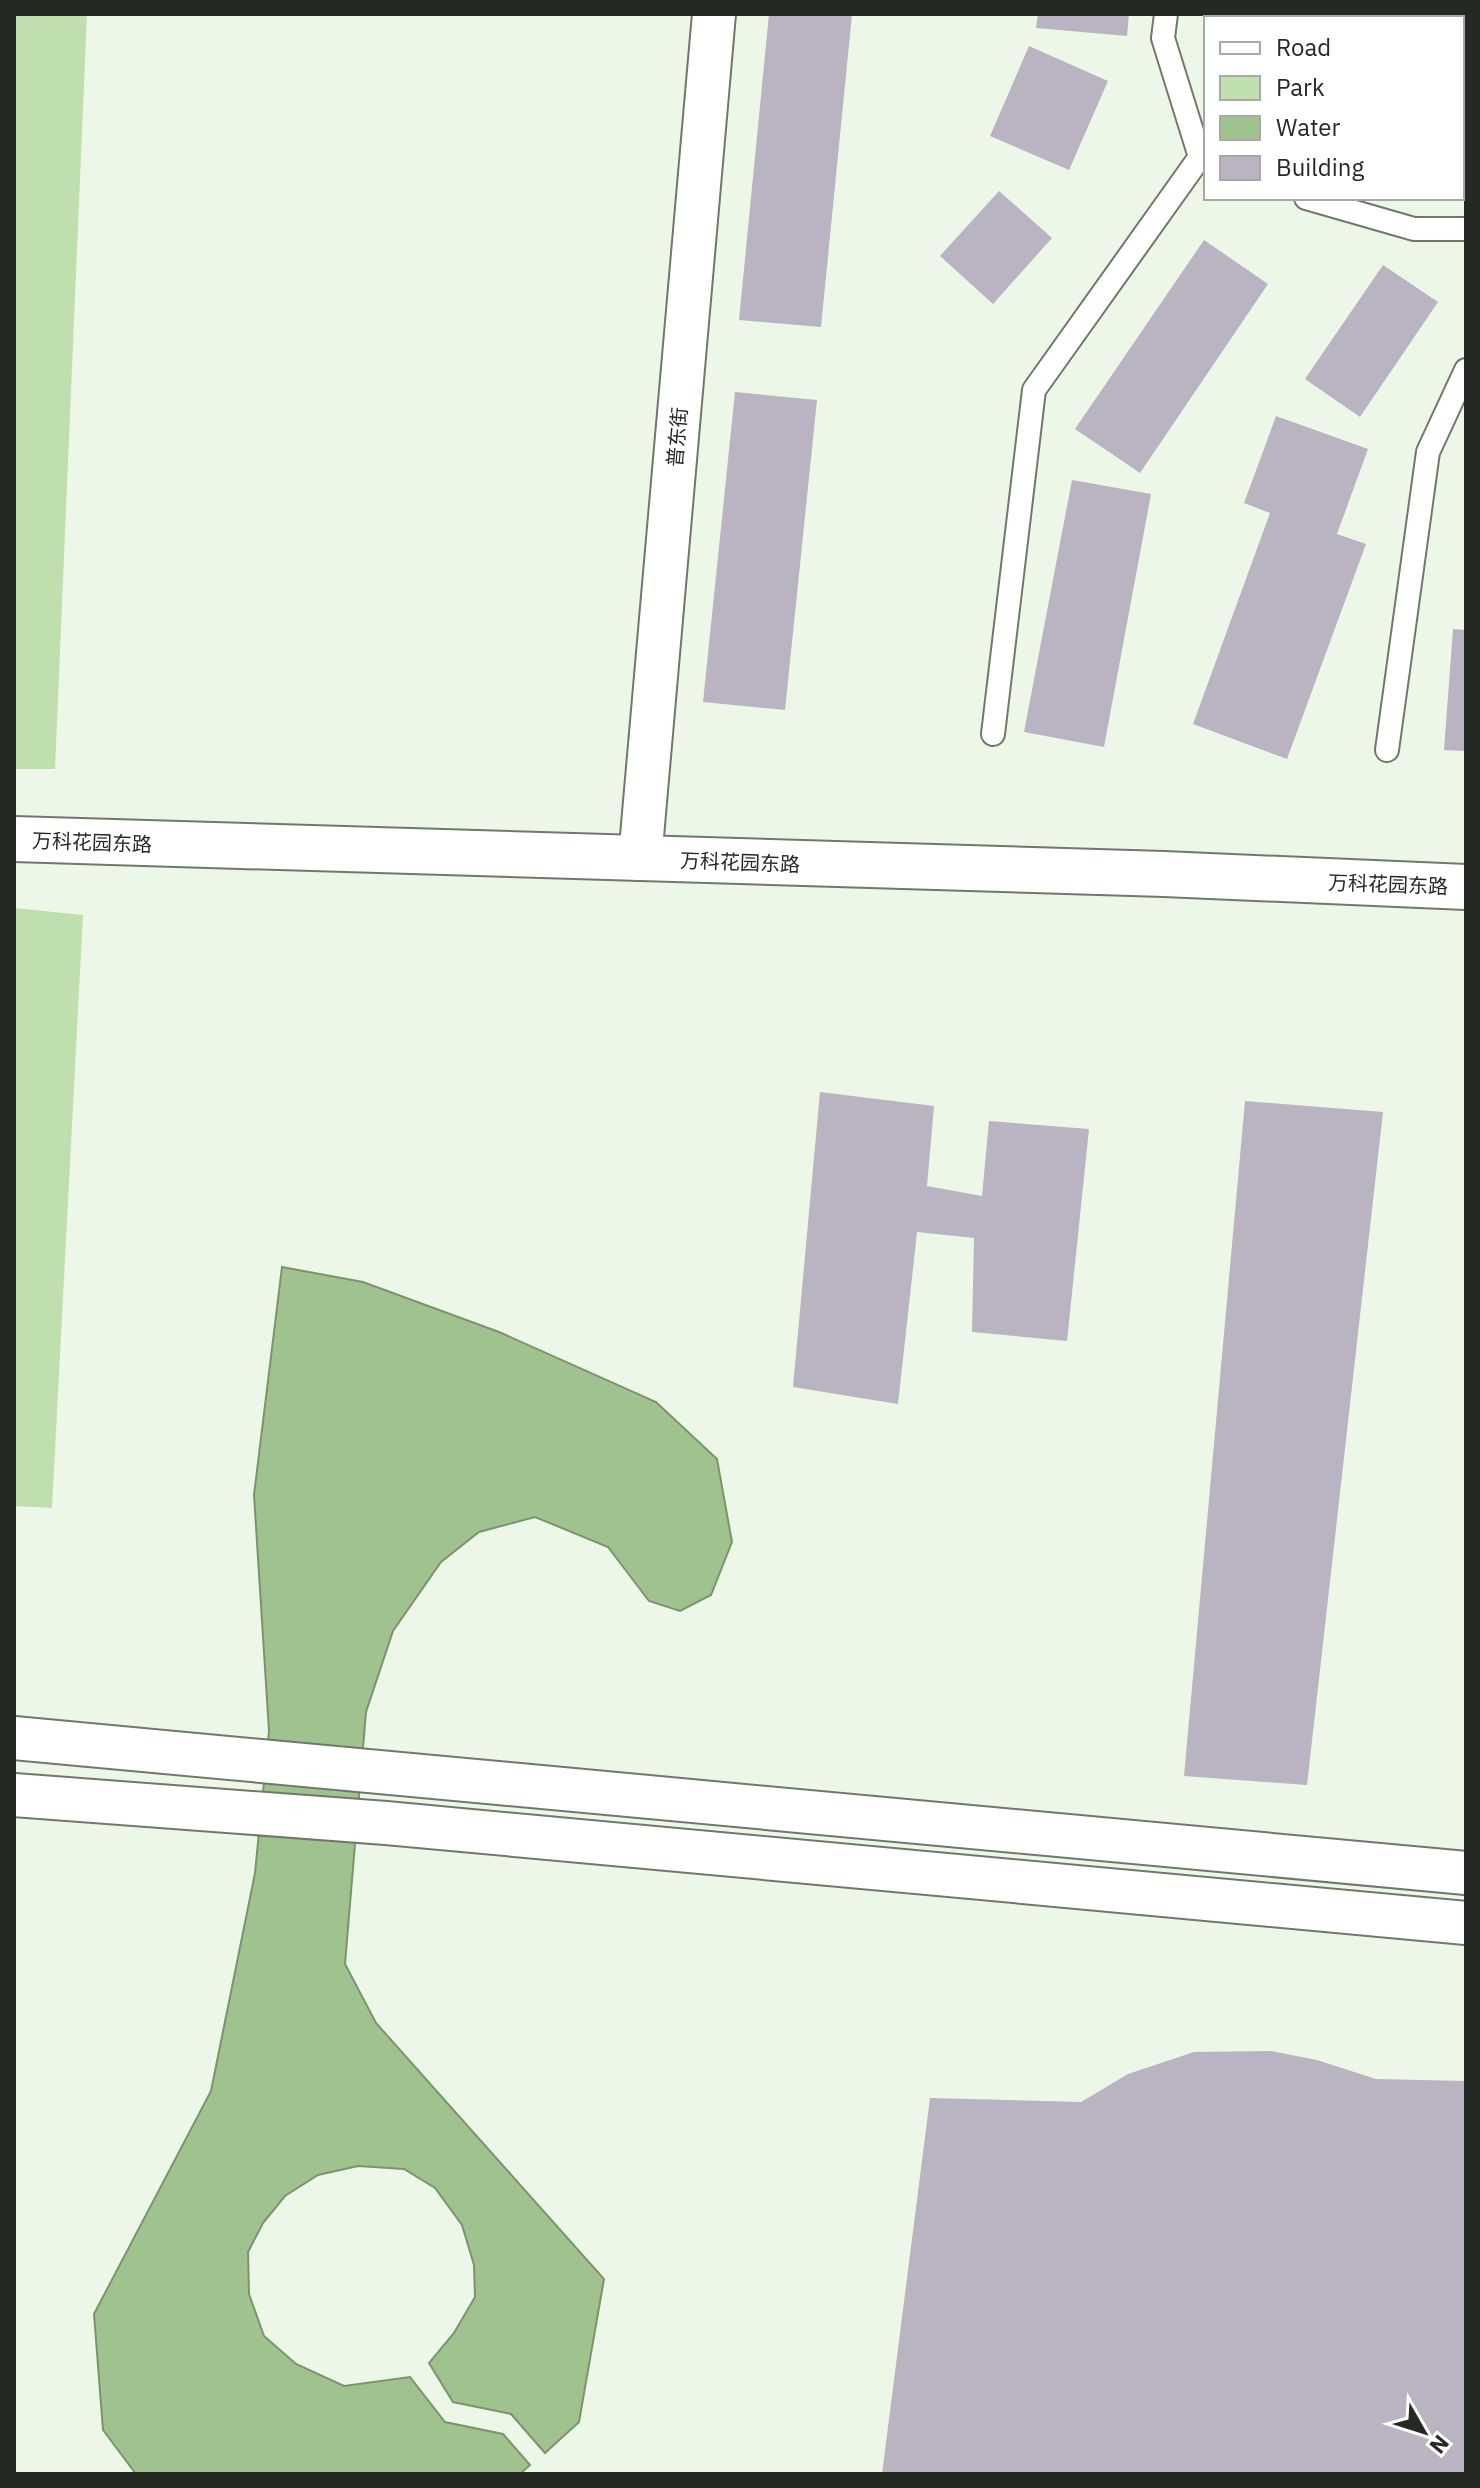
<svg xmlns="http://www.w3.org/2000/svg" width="1480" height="2488" font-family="'IBM Plex Sans','Noto Sans SC',sans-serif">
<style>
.green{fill:#bfdfaf}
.water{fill:#a0c28e;stroke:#7b946e;stroke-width:2}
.building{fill:#bab3c1}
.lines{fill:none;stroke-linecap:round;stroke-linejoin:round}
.service-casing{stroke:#70786c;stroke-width:26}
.minor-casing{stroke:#70786c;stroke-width:46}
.tertiary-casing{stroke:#70786c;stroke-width:48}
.service{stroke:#fff;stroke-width:22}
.minor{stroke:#fff;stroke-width:42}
.tertiary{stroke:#fff;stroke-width:44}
.labels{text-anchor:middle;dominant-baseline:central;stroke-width:8;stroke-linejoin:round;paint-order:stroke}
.street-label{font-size:20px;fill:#252923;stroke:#fff}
</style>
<rect width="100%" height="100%" fill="#edf7e8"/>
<path class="green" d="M14 14H87L55 769H14Z
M14 908 83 915 52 1508 14 1506Z"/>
<path class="water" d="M282 1267 363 1282 499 1332 656 1402 717 1459 732 1542 711 1595 680 1611 649 1601 608 1547 535 1517 479 1532 441 1562 393 1631 366 1712 345 1964 376 2023 604 2279 579 2422 545 2453 511 2414 453 2402 429 2363 454 2333 475 2297 474 2265 462 2225 435 2188 404 2169 358 2166 318 2175 285 2196 263 2223 248 2252 249 2294 264 2336 296 2364 344 2386 410 2377 445 2422 503 2434 530 2465 520 2474H136L103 2430 94 2314 211 2091 255 1873 269 1731 254 1495Z"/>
<path class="building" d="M769 14H852L821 327 739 320Z
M1038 14H1129L1127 36 1036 28Z
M1216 14H1297V18H1216Z
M1397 14H1466V71L1462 80V18H1395Z
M1029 46 1108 81 1069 170 990 136Z
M999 191 1052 238 993 304 940 256Z
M1204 240 1268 284 1140 473 1075 429Z
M1383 265 1438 302 1360 417 1305 379Z
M735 392 817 400 785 710 703 702Z
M1276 416 1368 449 1337 534 1366 544 1287 759 1193 724 1270 513 1244 503Z
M1072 480 1151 494 1104 747 1024 732Z
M1453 629 1466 630V751L1444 750Z
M820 1092 934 1106 927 1186 982 1196 989 1121 1089 1129 1067 1341 972 1332 974 1238 917 1232 898 1404 793 1387Z
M1245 1101 1383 1112 1307 1785 1184 1776Z
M1271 2051 1317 2060 1376 2079 1466 2081V2474H882L930 2098 1081 2102 1128 2074 1194 2052Z"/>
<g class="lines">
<g class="service-casing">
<path id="service" d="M1166 14 1163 38 1200 157 1206 160
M1306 198 1414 229H1466
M993 734 1034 390 1200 157
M1387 750 1428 452 1466 370"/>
</g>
<g class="minor-casing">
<path id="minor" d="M640 859 714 14
M14 1738 1466 1873
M14 1795 386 1823 1466 1923"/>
</g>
<g class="tertiary-casing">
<path id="tertiary" d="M14 839 1164 874 1466 887"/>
</g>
<use href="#service" class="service"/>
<use href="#minor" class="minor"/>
<use href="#tertiary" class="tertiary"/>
</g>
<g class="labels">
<g class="street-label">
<text transform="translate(677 437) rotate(-85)">普东街</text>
<text transform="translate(92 842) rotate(2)">万科花园东路</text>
<text transform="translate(740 862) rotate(2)">万科花园东路</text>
<text transform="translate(1388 884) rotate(2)">万科花园东路</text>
</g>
</g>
<rect width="1480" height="2488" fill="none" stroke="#252923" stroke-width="32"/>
<rect x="1204" y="16" width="260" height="184" fill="#ffffff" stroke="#a8a9a7" stroke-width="2"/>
<rect x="1220" y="42" width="40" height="12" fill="#ffffff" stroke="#a8a9a7" stroke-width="2"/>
<text x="1276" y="56" font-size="24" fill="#252923">Road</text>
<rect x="1220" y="76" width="40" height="24" fill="#bfdfaf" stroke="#a8a9a7" stroke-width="2"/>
<text x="1276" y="96" font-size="24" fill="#252923">Park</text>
<rect x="1220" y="116" width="40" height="24" fill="#a0c28e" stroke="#a8a9a7" stroke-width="2"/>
<text x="1276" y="136" font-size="24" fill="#252923">Water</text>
<rect x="1220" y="156" width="40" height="24" fill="#bab3c1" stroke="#a8a9a7" stroke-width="2"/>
<text x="1276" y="176" font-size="24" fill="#252923">Building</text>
<g transform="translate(1424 2432) rotate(129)" stroke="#ffffff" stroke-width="6" paint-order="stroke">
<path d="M0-6L14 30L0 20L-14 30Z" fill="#252923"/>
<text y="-12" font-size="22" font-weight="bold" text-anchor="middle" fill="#252923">N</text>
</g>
</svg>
